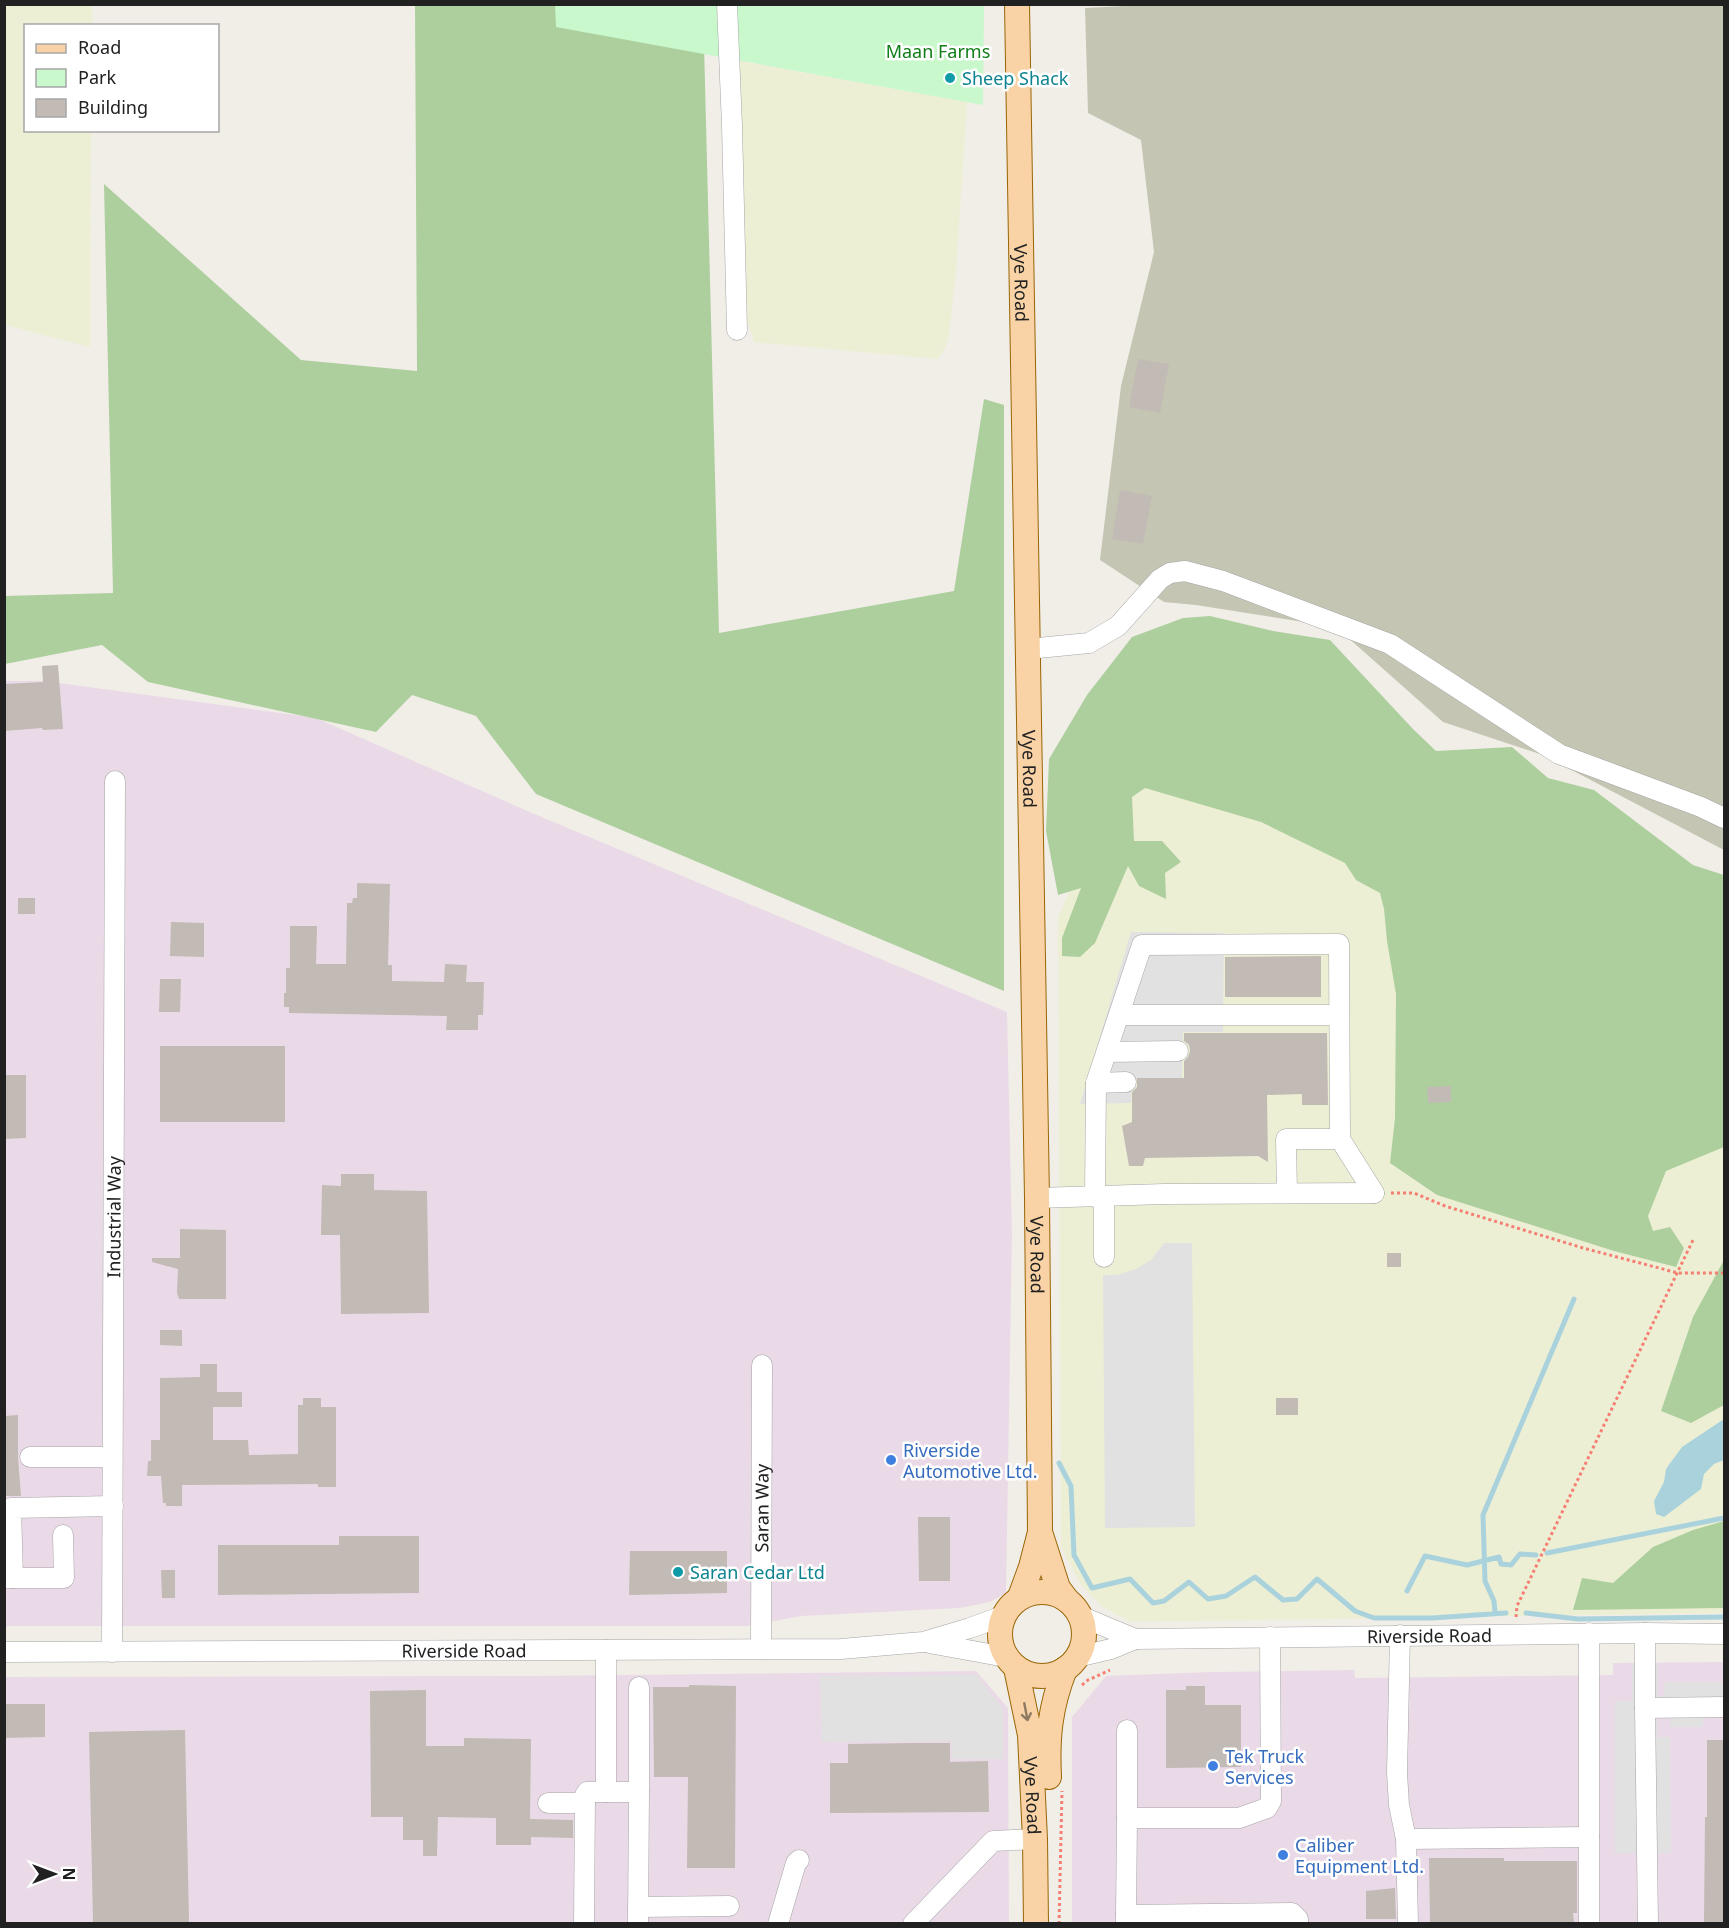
<svg xmlns="http://www.w3.org/2000/svg" width="1729" height="1928" font-family="'Noto Sans',sans-serif">
<style>
.industrial{fill:#eadae7}
.construction{fill:#c5c5b3}
.farmland{fill:#edefd4}
.forest{fill:#adcf9e}
.park{fill:#c8f8cb}
.parking{fill:#e1e1e1}
.water{fill:#aad2dd}
.lines{fill:none;stroke-linecap:round;stroke-linejoin:round}
.stream{stroke:#aad2dd;stroke-width:5}
.building{fill:#c2bab4}
.minor-casing{stroke:#a5a5a5;stroke-width:21}
.major-casing{stroke:#996505;stroke-width:26}
.path{stroke:#f67f74;stroke-width:3;stroke-dasharray:3 3;stroke-linecap:butt}
.minor{stroke:#fff;stroke-width:20}
.major{stroke:#f9d3a5;stroke-width:24}
.oneway{stroke:#8d7a63}
.culture-dot{fill:#0f9aa8;stroke:#fff;stroke-width:2}
.shop-dot{fill:#3f7fe0;stroke:#fff;stroke-width:2}
.labels{text-anchor:middle;dominant-baseline:central;stroke-width:5;stroke-linejoin:round;paint-order:stroke}
.park-label{font-size:18px;fill:#107e17;stroke:#fff}
.culture-label{font-size:18px;fill:#0d838f;stroke:#fff;text-anchor:start}
.street-label{font-size:18px;fill:#212121;stroke:#fff}
.shop-label{font-size:18px;fill:#366cbe;stroke:#fff;text-anchor:start}
</style>
<rect width="100%" height="100%" fill="#f1eee8"/>
<path class="industrial" d="M5 681H44L316 718 532 813 1007 1012 1012 1234 1006 1593 990 1602 960 1608 801 1616 748 1626H5Z
M1724 1662V1923L1072 1924V1717L1106 1676 1211 1672 1354 1670 1355 1678 1613 1675V1663Z
M976 1671 1008 1708 1009 1923H5L4 1677 530 1676Z"/>
<path class="construction" d="M1162 4 1724 5V850L1543 755 1443 722 1336 627 1196 605 1164 602 1100 560 1121 386 1154 252 1141 140 1088 113 1085 8Z"/>
<path class="farmland" d="M5 4 92 5V25L26 26V130L91 131 90 347 5 325Z
M739 61 967 102 956 273 948 341 943 352 938 359 754 342 746 317Z
M1131 755 1386 859 1724 1089V1613L1131 1622 1101 1606 1080 1583 1061 1547 1058 917Z"/>
<path class="forest" d="M415 5H703L719 633 954 591 984 399 1004 405V991L536 794 476 716 412 695 376 732 148 682 102 645 5 664 4 596 113 593 104 184 301 360 417 371Z
M1210 616 1273 631 1330 640 1413 729 1436 751 1512 747 1548 778 1594 790 1693 865 1724 875V1147L1666 1171 1648 1216 1653 1231 1670 1227 1684 1248 1676 1267 1614 1251 1437 1195 1390 1163 1395 1118 1396 994 1387 941 1384 909 1380 893 1356 880 1345 863 1261 822 1145 788 1132 797 1134 841H1162L1181 862 1165 873 1166 899 1139 886 1128 866 1095 943 1080 957 1062 956V938L1081 888 1058 895 1046 831 1049 759 1087 695 1132 637 1183 618Z
M1724 1260V1405L1691 1423 1661 1411 1693 1317Z
M1724 1521V1608L1573 1610 1582 1578 1613 1583 1653 1547 1693 1530Z"/>
<path class="park" d="M555 5H984L983 105 556 27Z"/>
<path class="parking" d="M1131 932 1224 933 1223 1032H1183L1182 1081H1132L1131 1103 1080 1104Z
M1164 1243H1192L1195 1527 1105 1528 1103 1275H1117L1136 1269 1151 1260Z
M1632 1663H1658V1695L1664 1698 1665 1682H1724V1714H1703V1727H1670V1718H1657V1737H1670L1671 1853H1615V1701H1632Z
M977 1675 1003 1709V1759H952L951 1741 822 1742 820 1676Z"/>
<path class="water" d="M1724 1419V1460L1714 1464 1704 1474 1701 1489 1664 1517 1656 1514 1654 1501 1664 1482 1666 1469 1682 1447Z"/>
<g class="lines">
<path class="stream" d="M1059 1463 1071 1486 1074 1555 1092 1588 1130 1579 1153 1603 1164 1601 1189 1582 1208 1599 1226 1596 1255 1577 1283 1600 1297 1599 1317 1579 1355 1611 1374 1618H1432L1506 1613
M1547 1553 1724 1518
M1407 1591 1425 1556 1467 1565 1499 1557 1501 1564 1511 1565 1520 1554 1536 1555
M1495 1612 1494 1601 1485 1581 1483 1515 1574 1299
M1526 1613 1578 1619 1724 1617"/>
</g>
<path class="building" d="M1138 359 1169 364 1160 413 1129 407Z
M1120 490 1152 496 1143 544 1112 539Z
M58 665 63 729 43 730 42 728 4 731V684L43 682 42 666Z
M357 883 390 884 388 965H392V981L444 982 445 964 467 965 466 982H484L483 1015H478V1030H446L447 1016 289 1013V1007H284V993H286V968H290V926H317L316 964H346L347 903H352L353 898H357Z
M18 898H35V914H18Z
M171 922 204 923V957L170 956Z
M1321 956V997H1225V957Z
M160 979H181L180 1012H159Z
M1184 1033H1327L1328 1105H1302V1094L1267 1095 1268 1162 1258 1156 1145 1158 1143 1166H1129L1122 1126 1132 1122V1092L1137 1087V1078H1184V1061L1188 1057 1190 1051 1189 1045 1184 1041Z
M160 1046H285V1122H160Z
M4 1075H26V1138L4 1139Z
M1451 1086V1102L1428 1103 1427 1087Z
M341 1174H374V1190L427 1191 429 1313 341 1314 340 1235H321L322 1185 341 1186Z
M180 1229 226 1230V1299H179L177 1293 178 1269 152 1262V1258H180Z
M1387 1253H1401V1267H1387Z
M160 1330H182V1346L160 1345Z
M200 1364H217V1392H242V1407H213V1440H248L249 1455 298 1454V1405H303V1398H321V1407H336V1487H318V1484L182 1485V1506H166V1503H163L161 1476H147L148 1461H151V1440H160V1378L200 1377Z
M1276 1398H1298V1415H1276Z
M18 1415V1458L21 1496H4V1416Z
M918 1517H950V1581H919Z
M339 1536H419V1593L218 1595V1545H339Z
M630 1551H727V1593L629 1595Z
M161 1570H175V1598H162Z
M689 1685 736 1686 735 1868H687L688 1777H654L653 1687H689Z
M1186 1686H1205V1705H1241V1767L1166 1768V1690H1186Z
M426 1690V1746H464V1738L531 1739 530 1819 573 1820V1838L531 1837V1845H496V1818L438 1817 437 1856H423V1840H403V1817H371L370 1691Z
M4 1704H45V1737L4 1738Z
M185 1730 189 1923H93L89 1732Z
M1707 1740H1725V1923H1704L1705 1817H1707Z
M914 1743H950V1762L988 1761 989 1812 830 1813V1763H848V1744Z
M1429 1858H1504V1861H1577V1913H1573L1574 1923H1430Z
M1395 1888 1396 1919H1366V1891Z"/>
<g class="lines">
<g class="minor-casing">
<g id="minor">
<path d="M727 4 732 126 737 330"/>
<path d="M1028 649 1089 643 1118 626 1160 579 1170 573 1185 571 1223 581 1390 644 1559 754 1701 807 1724 818"/>
<path d="M1119 1015H1339"/>
<path d="M1107 1052 1178 1051"/>
<path d="M1096 1083 1126 1082"/>
<path d="M1287 1193 1286 1139H1340"/>
<path d="M1104 1196V1257"/>
<path d="M1095 1197 1096 1083 1142 945 1339 944 1340 1139 1374 1193"/>
<path d="M1037 1198 1164 1194 1374 1193"/>
<path d="M30 1457H112"/>
<path d="M4 1578H13L11 1508 113 1506"/>
<path d="M13 1578H64L63 1535"/>
<path id="s1" d="M1080 1616 1135 1639 1645 1633 1724 1634"/>
<path d="M1589 1633V1924"/>
<path d="M1645 1633V1708L1724 1707"/>
<path d="M1400 1635 1397 1773 1399 1805 1406 1839 1408 1924"/>
<path d="M929 1643 1006 1657"/>
<path id="s2" d="M761 1649 762 1365"/>
<path id="s3" d="M4 1652 841 1649 923 1642 970 1628 1003 1616"/>
<path id="s4" d="M112 1652 115 781"/>
<path d="M1077 1657 1111 1649 1135 1639"/>
<path d="M1645 1708 1648 1924"/>
<path d="M1127 1730V1818H1239L1267 1808 1271 1801 1270 1637"/>
<path d="M606 1792V1650"/>
<path d="M639 1792V1687"/>
<path d="M548 1803H585"/>
<path d="M1406 1839 1589 1837"/>
<path d="M638 1907 729 1906"/>
<path d="M1126 1915 1127 1818"/>
<path d="M584 1924 585 1795 587 1792H639L638 1924"/>
<path d="M778 1924 796 1863 799 1860"/>
<path d="M913 1924 993 1841 1035 1839"/>
<path d="M1126 1924V1915L1292 1913 1298 1919V1924"/>
</g>
</g>
<g class="major-casing">
<g id="major">
<path id="s5" d="M1017 4 1037 1198 1040 1532 1031 1567 1020 1597"/>
<path d="M1040 1532 1058 1588 1067 1600"/>
<circle cx="1042" cy="1634" r="42"/>
<path id="s6" d="M1016 1668 1030 1735 1035 1839 1036 1924"/>
<path d="M1049 1777C1047 1737 1050 1707 1065 1669"/>
</g>
</g>
<path class="path" d="M1391 1193H1414L1445 1206 1583 1248 1678 1273H1724
M1516 1617 1517 1606 1693 1240
M1082 1685 1088 1680 1110 1670
M1059 1924 1062 1791"/>
<use href="#minor" class="minor"/>
<use href="#major" class="major"/>
</g>
<defs><path id="oneway-shaft" d="M-6 0H5M1.5-3L5.5 0L1.5 3" fill="none" stroke-width="1.6" stroke-linecap="round" stroke-linejoin="round" transform="scale(1.5)"/></defs>
<use class="oneway" href="#oneway-shaft" transform="translate(1026 1712) rotate(79)"/>
<g class="culture-dot">
<circle cx="950" cy="78" r="6"/>
<circle cx="678" cy="1572" r="6"/>
</g>
<g class="shop-dot">
<circle cx="891" cy="1460" r="6"/>
<circle cx="1213" cy="1766" r="6"/>
<circle cx="1283" cy="1855" r="6"/>
</g>
<g class="labels">
<g class="park-label">
<text x="938" y="51">Maan Farms</text>
</g>
<g class="culture-label">
<text x="962" y="78">Sheep Shack</text>
<text x="690" y="1572">Saran Cedar Ltd</text>
</g>
<g class="street-label">
<text stroke="none"><textPath href="#s5" startOffset="279">Vye Road</textPath></text>
<text stroke="none"><textPath href="#s5" startOffset="765">Vye Road</textPath></text>
<text stroke="none"><textPath href="#s4" startOffset="435">Industrial Way</textPath></text>
<text stroke="none"><textPath href="#s5" startOffset="1251">Vye Road</textPath></text>
<text stroke="none"><textPath href="#s2" startOffset="141">Saran Way</textPath></text>
<text stroke="none"><textPath href="#s1" startOffset="354">Riverside Road</textPath></text>
<text stroke="none"><textPath href="#s3" startOffset="460">Riverside Road</textPath></text>
<text stroke="none"><textPath href="#s6" startOffset="129">Vye Road</textPath></text>
</g>
<g class="shop-label">
<text x="903" y="1450">Riverside<tspan x="903" dy="21">Automotive Ltd.</tspan></text>
<text x="1225" y="1756">Tek Truck<tspan x="1225" dy="21">Services</tspan></text>
<text x="1295" y="1845">Caliber<tspan x="1295" dy="21">Equipment Ltd.</tspan></text>
</g>
</g>
<rect width="1729" height="1928" fill="none" stroke="#212121" stroke-width="12"/>
<rect x="24" y="24" width="195" height="108" fill="#ffffff" stroke="#a6a6a6" stroke-width="1.5"/>
<rect x="36" y="44" width="30" height="9" fill="#f9d3a5" stroke="#a6a6a6" stroke-width="1.5"/>
<text x="78" y="54" font-size="18" fill="#212121">Road</text>
<rect x="36" y="69" width="30" height="18" fill="#c8f8cb" stroke="#a6a6a6" stroke-width="1.5"/>
<text x="78" y="84" font-size="18" fill="#212121">Park</text>
<rect x="36" y="99" width="30" height="18" fill="#c2bab4" stroke="#a6a6a6" stroke-width="1.5"/>
<text x="78" y="114" font-size="18" fill="#212121">Building</text>
<g transform="translate(54 1874) rotate(90)" stroke="#ffffff" stroke-width="4.5" paint-order="stroke">
<path d="M0-4.5L10 22L0 15L-10 22Z" fill="#212121"/>
<text y="-9" font-size="16" font-weight="bold" text-anchor="middle" fill="#212121">N</text>
</g>
</svg>
